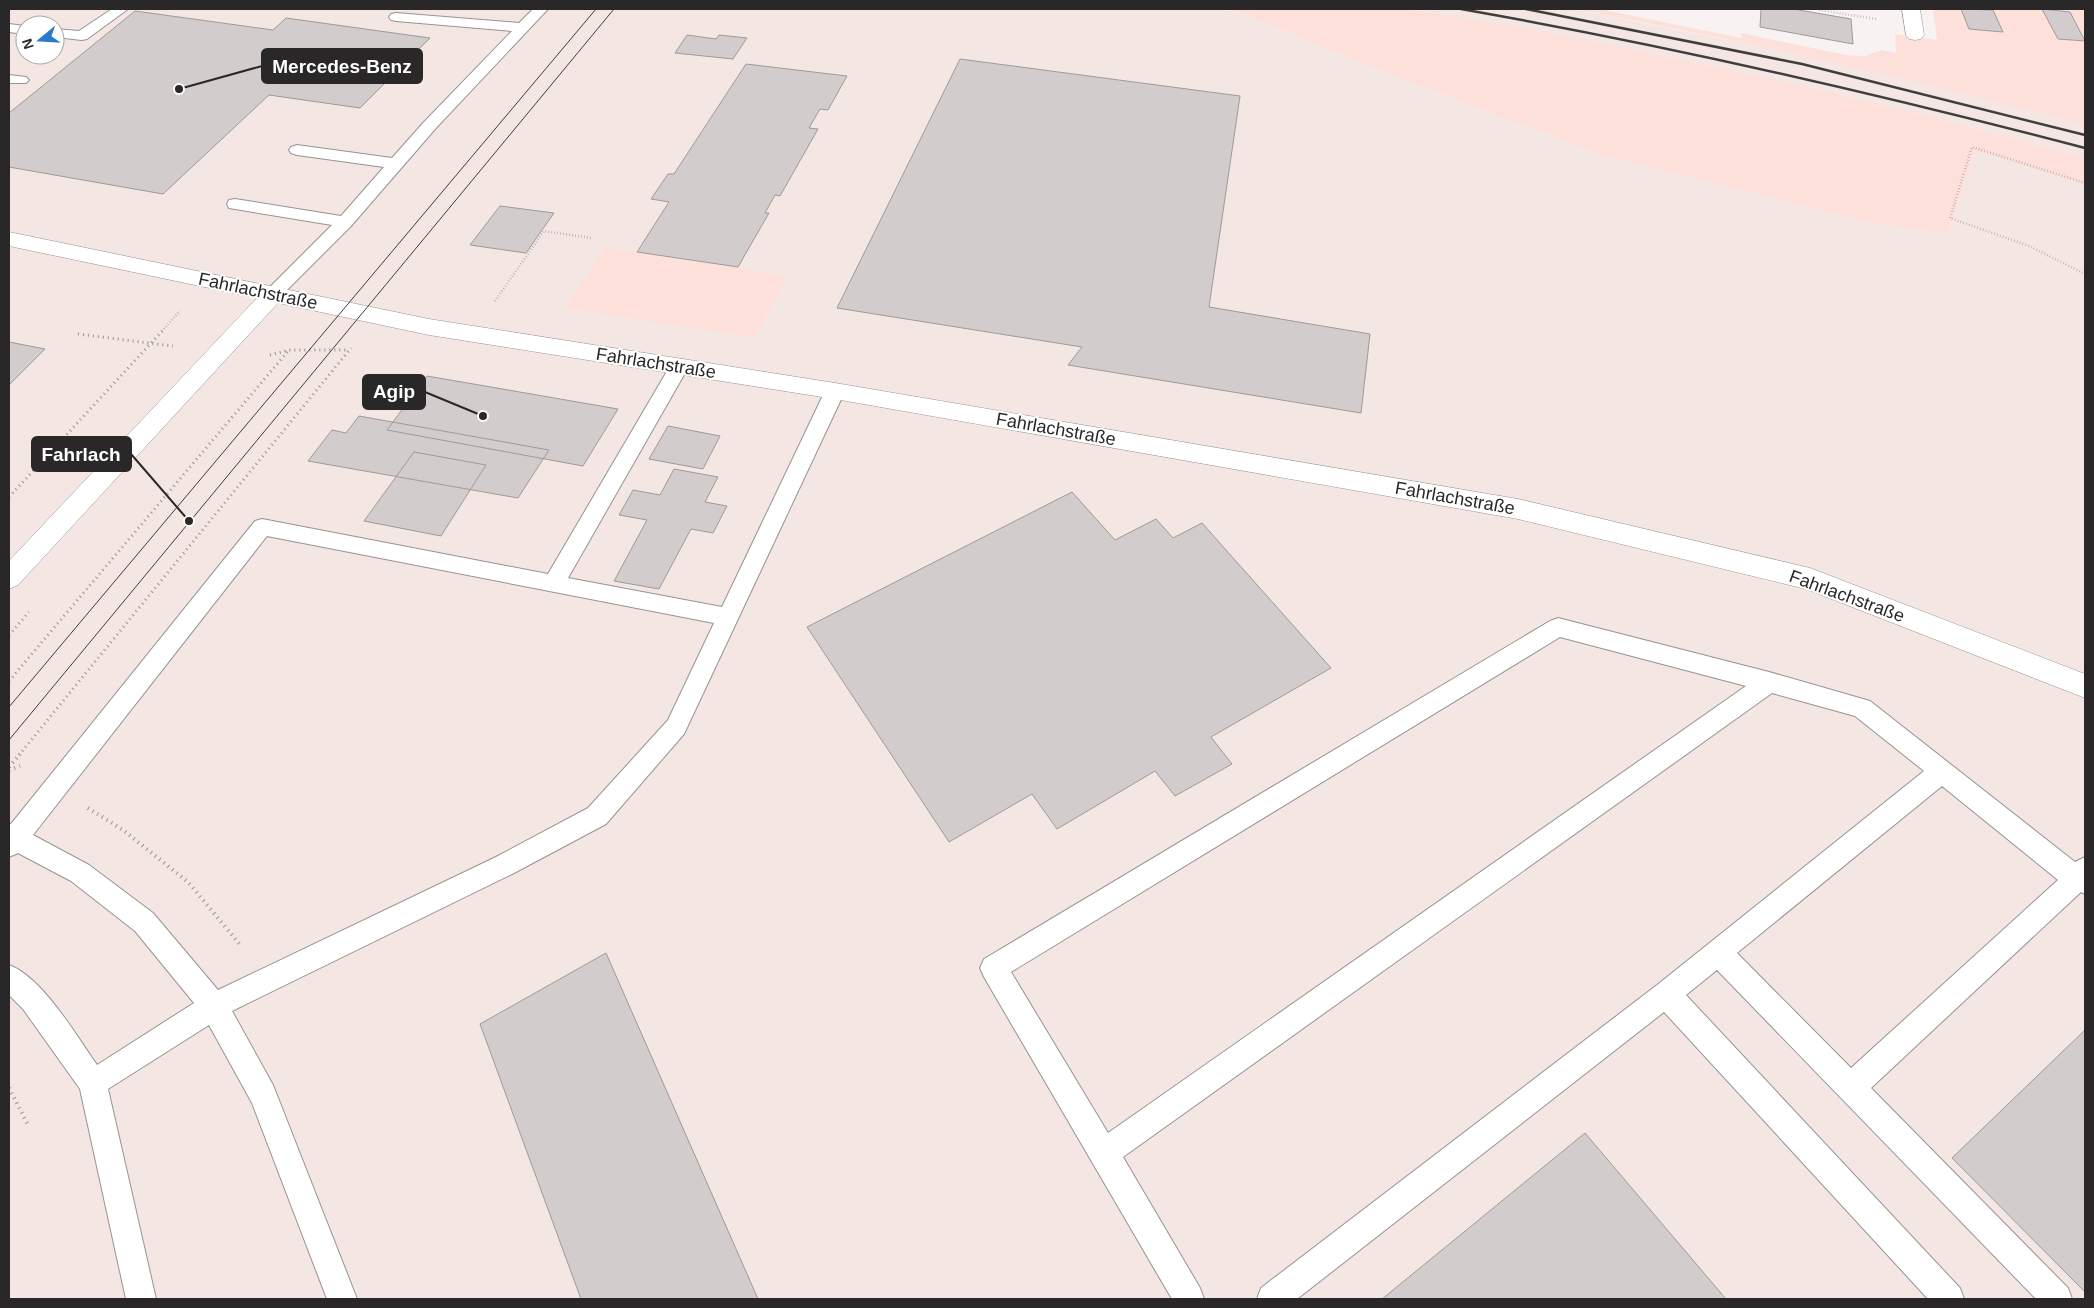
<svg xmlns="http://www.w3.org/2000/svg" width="2094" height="1308" font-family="Arial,sans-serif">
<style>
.built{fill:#f4e6e3;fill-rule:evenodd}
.green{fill:#fde0d9}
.building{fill:#d2cdcc;stroke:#9e9a98}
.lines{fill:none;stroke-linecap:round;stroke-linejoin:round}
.service-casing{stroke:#979392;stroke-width:2}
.minor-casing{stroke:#979392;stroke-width:1}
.path-far2{stroke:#969392;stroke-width:2.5;stroke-dasharray:0.5 2.5;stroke-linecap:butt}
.path-far1{stroke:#969392;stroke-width:3;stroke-dasharray:1 4;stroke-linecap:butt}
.path{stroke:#969392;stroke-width:4;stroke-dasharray:1 4.5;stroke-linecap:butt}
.service{fill:#fff;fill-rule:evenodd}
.minor{fill:#fff;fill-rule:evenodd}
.tram{stroke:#3f3d3d;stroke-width:1}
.rail{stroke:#3f3d3d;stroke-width:2.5}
.labels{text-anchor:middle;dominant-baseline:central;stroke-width:4;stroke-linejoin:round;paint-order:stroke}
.street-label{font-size:18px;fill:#292727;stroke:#fff}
.leader{fill:none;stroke:#292727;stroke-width:2}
.callout-dot{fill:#292727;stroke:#fff;stroke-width:2}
.callout{fill:#292727;stroke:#292727;stroke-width:2}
.callout-label{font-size:19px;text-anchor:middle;font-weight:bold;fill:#fff}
</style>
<rect width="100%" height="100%" fill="#f8f3f2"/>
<path class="built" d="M9 9H1223L1239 12 1349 58 1601 155 1867 222 1948 234 1975 150 2085 185V1299H9ZM25 25H55V55H25Z
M1407 9H1574L1803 55 1957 91 2085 125V158L1951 122 1648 53Z"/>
<path class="green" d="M1223 9H1407L1506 25 1648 53 1797 85 1951 122 2085 158V185L1975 150 1948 234 1867 222 1601 155 1349 58 1239 12Z
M1574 9H1600L1741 38V33L1846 55 1865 56 1881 50 1896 53 1895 34 1937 40 1933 9H2085V125C1916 80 1746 41 1574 9Z
M605 248 787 276 755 338 565 308Z"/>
<path class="building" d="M1761 9H1793L1851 19 1853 44 1760 27Z
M1961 9 1993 10 2003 32 1969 29Z
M2042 9 2070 12 2085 41 2058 39Z
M135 11 273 30 286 18 430 38 360 108 269 95 163 194 9 167V113Z
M687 35 716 39 719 35 747 38 733 59 675 53Z
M960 59 1240 96 1209 307 1370 334 1361 413 1068 365 1082 347 837 308Z
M746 64 847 76 828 110 820 109 809 128 818 129 780 196 775 195 765 213H769L738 267 637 252 669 202 651 199 668 174H674Z
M500 206 554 213 526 253 470 245Z
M9 342 45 349 9 385Z
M427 376 618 409 583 466 387 430Z
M359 416 549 450 518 498 308 461 332 430 346 433Z
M668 426 720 436 703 469 649 459Z
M414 452 486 465 441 536 364 521Z
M674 469 718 477 705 502 727 506 713 533 691 529 659 589 614 581 647 520 619 515 633 490 660 495Z
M1072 492 1115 540 1156 519 1173 538 1202 523 1331 668 1211 737 1232 764 1175 796 1155 771 1057 829 1032 794 949 842 807 627Z
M606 953 758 1299H581L480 1024Z
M2085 1030V1292L1952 1158Z
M1585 1133 1726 1299H1382Z"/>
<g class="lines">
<g class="service-casing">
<path id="service" d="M112 9H128L87 39 82 40 55 37V29L79 31Z
M533 9H548L436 128 351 226 279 298 273 300 267 298 264 294 267 290 332 225 235 209 229 208 227 204 229 200 235 199 341 216 384 167 297 155 291 153 289 150 291 147 297 145 392 158 424 122 512 31 396 21 391 20 389 17 391 14 396 13 519 23Z
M9 24 25 26V34L9 32Z
M9 75 26 77 29 80 26 83H9Z
M680 359 687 361 689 366 568 578 722 607 825 391 828 386 835 384 842 386 845 391 684 734 606 824 514 873 232 1011 273 1085 357 1299H327L252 1103 209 1025 108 1089 156 1299H126L80 1089 23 1009 9 995V965C42 977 76 1035 97 1065L194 1003 135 931 71 881 18 853 9 857V824H11L255 521 262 519 548 574 673 361ZM267 536 714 623 668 720 588 808 496 857 218 990 153 913 89 865 33 835Z
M1558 618 1769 672 1870 701 2075 862 2085 857V894L2081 892 1871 1088 2068 1288 2072 1299H2036L1717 970 1686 995 1960 1288 1964 1299H1928L1664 1012 1297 1299H1257L1261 1288 1657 985 1924 771 1855 716 1772 693 1123 1157 1200 1288 1204 1299H1172L984 977 980 968 984 959 1550 621ZM1560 637 1746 686 1108 1133 1011 972ZM1942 786 2058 880 1851 1068 1737 953Z"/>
</g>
<g class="minor-casing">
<path id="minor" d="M1902 9H1920L1924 35 1921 39 1915 40 1909 39 1906 35Z
M9 232 429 319 835 383 1518 499 1810 568 2085 674V698L1806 589 1518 519 835 399 429 335 278 303 18 585 9 589V561L257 298 9 246Z"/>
</g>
<path class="path-far2" d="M1819 10 1876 19
M2085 183 1972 147 1950 218 2029 246 2085 274
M495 301 544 231 591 238
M164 329 180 311"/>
<path class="path-far1" d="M78 334 173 346
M270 355 289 350H348
M9 497 165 328
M9 635 29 612
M9 681 289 350
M19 755 351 348"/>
<path class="path" d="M9 767 20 754
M9 770 20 766
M88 808 123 830 188 882 242 947
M9 1088 28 1125"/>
<use href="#service" class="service"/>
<use href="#minor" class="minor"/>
<path class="tram" d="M9 707 596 9
M9 740 614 9"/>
<path class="rail" d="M1461 9C1671 46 1879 94 2085 148
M1526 9 1802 64 2085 135"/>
</g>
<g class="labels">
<g class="street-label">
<text transform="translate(258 291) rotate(12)">Fahrlachstraße</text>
<text transform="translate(656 363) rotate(9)">Fahrlachstraße</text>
<text transform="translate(1056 429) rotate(10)">Fahrlachstraße</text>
<text transform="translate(1455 498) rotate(10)">Fahrlachstraße</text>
<text transform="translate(1847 596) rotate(20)">Fahrlachstraße</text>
</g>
</g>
<path class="leader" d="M179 89L262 66M483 416L425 392M189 521L131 454"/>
<g class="callout-dot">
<circle cx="179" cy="89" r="5"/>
<circle cx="483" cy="416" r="5"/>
<circle cx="189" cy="521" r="5"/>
</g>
<g class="callout">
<rect x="262" y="49" width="160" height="34" rx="5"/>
<rect x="363" y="375" width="62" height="34" rx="5"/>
<rect x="32" y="437" width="99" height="34" rx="5"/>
</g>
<g class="callout-label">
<text x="342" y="73">Mercedes-Benz</text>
<text x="394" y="398">Agip</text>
<text x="81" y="461">Fahrlach</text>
</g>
<rect width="2094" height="1308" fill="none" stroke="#292727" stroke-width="20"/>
<g transform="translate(40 40) rotate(252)"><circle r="24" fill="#ffffff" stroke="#a9a9a9"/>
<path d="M0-4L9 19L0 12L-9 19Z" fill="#277bc9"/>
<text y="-8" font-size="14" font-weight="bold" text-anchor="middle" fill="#292727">N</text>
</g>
</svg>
